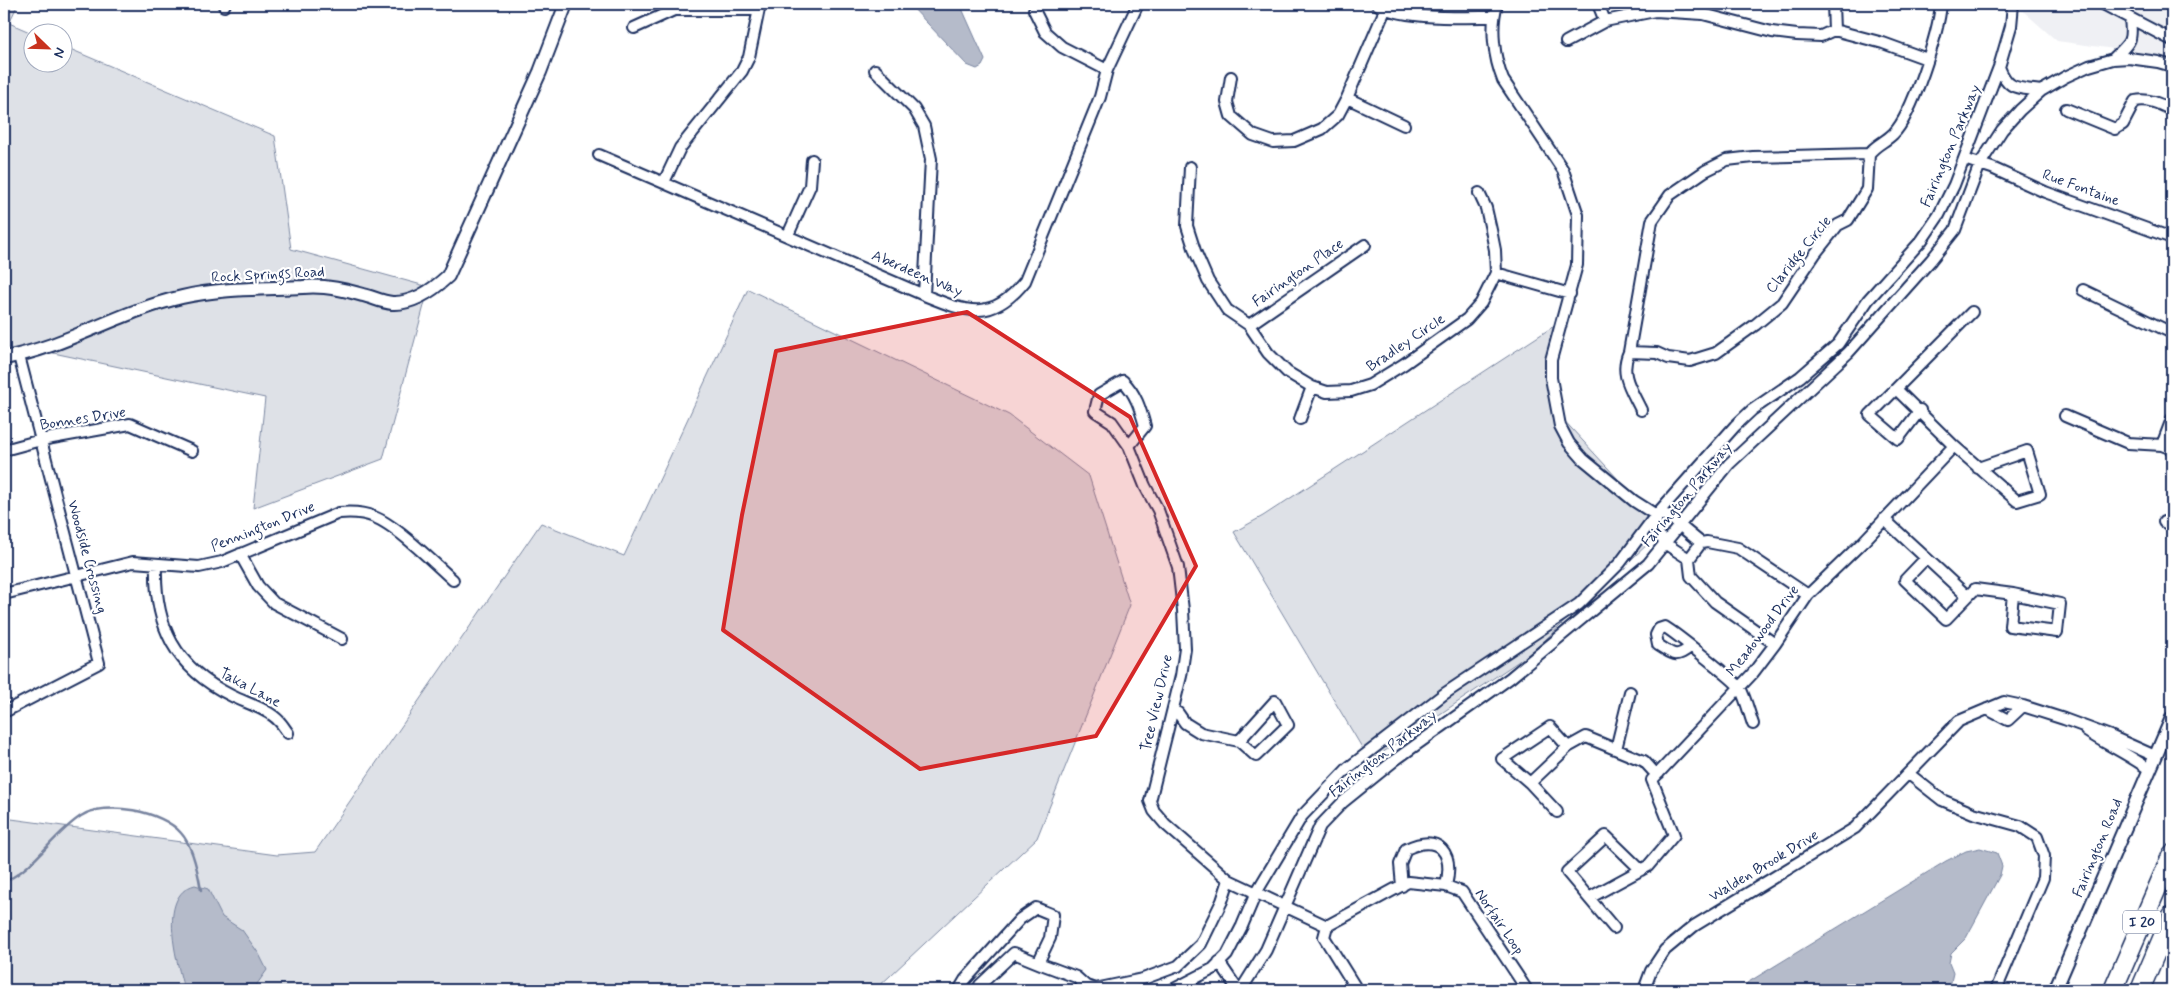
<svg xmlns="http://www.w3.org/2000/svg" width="2176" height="994" font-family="Mynerve,sans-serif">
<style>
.built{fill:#eff0f4}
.green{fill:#dee1e7;stroke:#7c88a2}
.water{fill:#b5bbca;stroke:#77839f}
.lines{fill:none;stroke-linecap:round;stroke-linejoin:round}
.stream{stroke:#77839f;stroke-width:2.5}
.minor-casing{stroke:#1b2f5e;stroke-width:14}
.tertiary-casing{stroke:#1b2f5e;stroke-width:16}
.motorway-casing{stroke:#1b2f5e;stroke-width:21}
.minor{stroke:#fff;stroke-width:10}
.tertiary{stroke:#fff;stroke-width:12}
.motorway{stroke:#fff;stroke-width:18}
.marked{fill:#d62828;fill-opacity:0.2;stroke:#d62828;stroke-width:4;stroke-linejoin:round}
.labels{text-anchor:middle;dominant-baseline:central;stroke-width:4.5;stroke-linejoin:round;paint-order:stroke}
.shield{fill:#fff;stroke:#5f6d8e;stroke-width:1}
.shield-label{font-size:14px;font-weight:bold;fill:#1b2f5e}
.street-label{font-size:15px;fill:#1b2f5e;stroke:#fff}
</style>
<rect width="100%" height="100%" fill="#fff"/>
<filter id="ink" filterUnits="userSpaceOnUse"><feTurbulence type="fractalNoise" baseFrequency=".02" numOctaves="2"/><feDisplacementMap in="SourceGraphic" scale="10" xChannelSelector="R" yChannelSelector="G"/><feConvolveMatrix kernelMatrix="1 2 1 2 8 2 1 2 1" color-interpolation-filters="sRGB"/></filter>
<g filter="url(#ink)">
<path class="built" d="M2015 4H2172V57L2057 41Z"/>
<path class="green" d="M4 4H18L9 23 32 33V62H62L63 46 275 136 291 249 429 287 383 459 253 508 265 398 44 351 4 360Z
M748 289 1009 415 1089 476 1130 605 1037 838 875 990H8L4 988V818L277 855 315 852 541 523 624 556Z
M1554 326 1560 416 1664 529 1531 653 1370 761 1234 532 1263 516Z"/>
<path class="water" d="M909 4H960L985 60 982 66 977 69 967 65Z
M1980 848 1997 853 2002 866 2000 875 1966 938 1951 953 1949 963 1953 973 1949 990H1743L1747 983 1946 861 1966 851Z
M195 885 208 889 222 917 242 930 259 954 267 970 257 984 256 990H184C178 964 156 895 195 885Z"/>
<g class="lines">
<path class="stream" d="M4 882C36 867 52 835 81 816 105 800 163 811 181 833 193 846 198 872 201 890"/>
<g class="minor-casing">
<path id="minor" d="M1377 4C1398 20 1465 17 1493 17
M1497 4C1490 27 1494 58 1503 80L1563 170 1578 215 1577 265 1551 360V378L1560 426 1569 443 1583 459 1634 501 1656 515H1667L1701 543
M1598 4 1605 21
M1833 4 1834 30
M2103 4 2172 40
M224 6 225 4
M1034 10 1045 32 1062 47 1107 70
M634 28 674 10H758
M1566 42 1605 21 1655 11 1703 14 1772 32 1797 35 1821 36 1834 30 1883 43 1927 59
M2113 59C2129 43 2133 43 2130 19
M1999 67C2009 92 2018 87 2041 91
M875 70 914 109 924 126 931 159 924 295
M1231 77 1227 102 1231 116 1253 135 1273 142 1294 141 1322 129 1338 115 1347 98 1385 10
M1347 98 1404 125
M2066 109 2115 129 2123 124 2135 101C2149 98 2160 104 2172 110
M599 155 924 295C968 313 992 322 1025 281L1100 97 1107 70 1138 4
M1964 159 1992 168 2045 192 2172 238
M1190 167 1187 226 1195 251 1208 281 1227 310 1249 325 1268 353 1287 372 1312 387 1327 392 1351 391 1370 385 1404 364 1467 319 1481 303 1496 273 1495 250 1491 230 1486 208 1479 193
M664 182 680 148 742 71 749 57 760 4
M788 235 810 186 812 160
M1496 273 1570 294
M2083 290 2172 333
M1249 325 1365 245
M1629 352 1657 353 1668 358 1690 361 1716 353 1755 325 1782 303 1815 254 1838 225 1848 220 1867 189 1869 154
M1897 390 1954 446 2017 501 2040 494 2027 451 1978 468
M1641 410C1631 389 1619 374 1629 352L1652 221 1670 195 1705 171 1727 160 1753 157 1869 154C1875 145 1885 142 1893 134 1912 116 1939 31 1941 4
M1920 410 1898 439 1870 415 1972 312
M2065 416 2128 443 2162 445 2172 449
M1300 419 1312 387
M2162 445 2172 419
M1129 446 1112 422 1095 411 1099 395 1123 381C1136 394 1140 408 1145 426L1129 446 1145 486 1158 510 1178 567 1183 610 1185 649 1181 676 1150 801 1154 811 1165 824 1229 880 1327 926
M4 450 41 440 130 424 192 451
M1656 515V531L1666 544 1689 559
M1884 519 1967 596
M2164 522 2172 526
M240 554 258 586 274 603 342 639
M1926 558 1905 580 1946 619 1975 589 2013 594
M156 564C154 626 175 668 232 696 246 703 268 709 279 721 282 724 285 729 288 733
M4 594 133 562 199 567 222 562 339 513C351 512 363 512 374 517 396 525 434 563 453 580
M2013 594 2060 604 2057 632 2010 626Z
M1775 644 1715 602 1691 576 1689 559 1701 543 1707 542 1738 548 1808 595
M1690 647C1675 660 1672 653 1658 645L1656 635 1659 629 1665 627C1675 633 1736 681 1740 688 1746 699 1749 713 1753 724
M1987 709 2008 720 2023 706
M1173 711 1178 713 1185 723 1201 733 1239 741 1256 756 1288 725 1275 701 1239 741
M4 712 99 663 19 356
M2086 731C2107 745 2130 755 2150 770
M1616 749 1630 692
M1909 774 1942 800 1973 813 2020 826 2037 837 2044 856 2043 878 1996 990
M1530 783 1568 747 1586 737 1644 761 1653 771 1659 773
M1557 812 1530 783 1502 759 1550 727 1568 747
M1402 886 1400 864 1406 849C1440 833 1454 853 1446 886
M1589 898 1648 866 1674 835 1652 780 1753 673 1775 644 1808 595 1863 542 1954 446
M1614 928 1567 872 1606 836 1641 870
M1219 962 1238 990
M1041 964 1076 977 1086 986 1095 989 1143 979 1178 966 1201 944 1222 901 1229 880
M959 990 965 980 1020 919 1036 908 1053 915 1050 938 1039 961 1041 964 1014 953 980 985 978 990
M1172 990 1213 969 1227 955 1242 926 1256 893 1302 816 1348 768 1444 694 1579 604 1620 563 1656 515 1735 426 1752 410 1800 377 1838 344 1868 300 1922 240 1939 215 1954 185 1999 67 2011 26 2013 4
M1241 990 1266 950 1320 826 1343 802 1395 760 1510 678 1648 564 1729 464 1848 353 1931 260 1955 230 1980 164 2002 130 2020 110 2041 91 2065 77 2089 66 2113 59 2129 58 2158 62 2172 66
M1357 990 1324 937 1327 926 1408 882 1446 886 1462 892 1527 990
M1644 990 1651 971 1665 950 1694 926 1855 828 1959 721 2004 702 2023 706 2064 719 2110 736 2155 756"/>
</g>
<g class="tertiary-casing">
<path id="tertiary" d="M4 358C66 347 120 311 182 297 221 288 263 289 303 287 323 285 343 289 363 295 372 297 382 302 392 303 414 304 433 290 448 276L540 72 566 4
M2055 990 2172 718"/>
</g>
<g class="motorway-casing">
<path id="motorway" d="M2113 990 2172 854
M2140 990 2172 915"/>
</g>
<use href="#minor" class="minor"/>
<use href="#tertiary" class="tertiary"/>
<use href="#motorway" class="motorway"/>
</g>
</g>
<path class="marked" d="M967 312 1130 417 1196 566 1096 736 920 769 723 630 742 515 776 351Z"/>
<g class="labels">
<rect class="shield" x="2123" y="910.5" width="38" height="23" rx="4"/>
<g class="shield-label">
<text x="2142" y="922">I 20</text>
</g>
<g class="street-label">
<text transform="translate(1951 146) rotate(-67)">Fairington Parkway</text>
<text transform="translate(2081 188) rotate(20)">Rue Fontaine</text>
<text transform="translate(1799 255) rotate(-51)">Claridge Circle</text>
<text transform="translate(1298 273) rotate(-35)">Fairington Place</text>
<text transform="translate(917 274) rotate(23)">Aberdeen Way</text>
<text transform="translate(268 275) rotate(-3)">Rock Springs Road</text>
<text transform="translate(1406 343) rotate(-34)">Bradley Circle</text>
<text transform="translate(83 419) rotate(-9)">Bonnes Drive</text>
<text transform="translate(1687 495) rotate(-50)">Fairington Parkway</text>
<text transform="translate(263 527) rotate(-22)">Pennington Drive</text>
<text transform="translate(87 557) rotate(75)">Woodside Crossing</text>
<text transform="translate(1763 631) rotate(-53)">Meadowood Drive</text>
<text transform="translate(250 688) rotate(28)">Taka Lane</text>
<text transform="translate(1157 703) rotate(-77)">Tree View Drive</text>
<text transform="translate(1383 754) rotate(-38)">Fairington Parkway</text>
<text transform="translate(2098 848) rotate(-67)">Fairington Road</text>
<text transform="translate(1764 866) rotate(-31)">Walden Brook Drive</text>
<text transform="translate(1499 922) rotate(56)">Norfair Loop</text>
</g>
</g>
<rect width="2176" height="994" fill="none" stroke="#fff" stroke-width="20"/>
<rect x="10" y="10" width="2156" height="974" fill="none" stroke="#1b2f5e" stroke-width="2" filter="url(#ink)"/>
<g transform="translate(48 48) rotate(113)"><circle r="24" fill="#ffffff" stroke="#a4acbf"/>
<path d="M0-4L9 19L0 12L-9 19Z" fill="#c8321e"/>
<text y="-8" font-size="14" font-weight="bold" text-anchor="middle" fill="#1b2f5e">N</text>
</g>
</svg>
